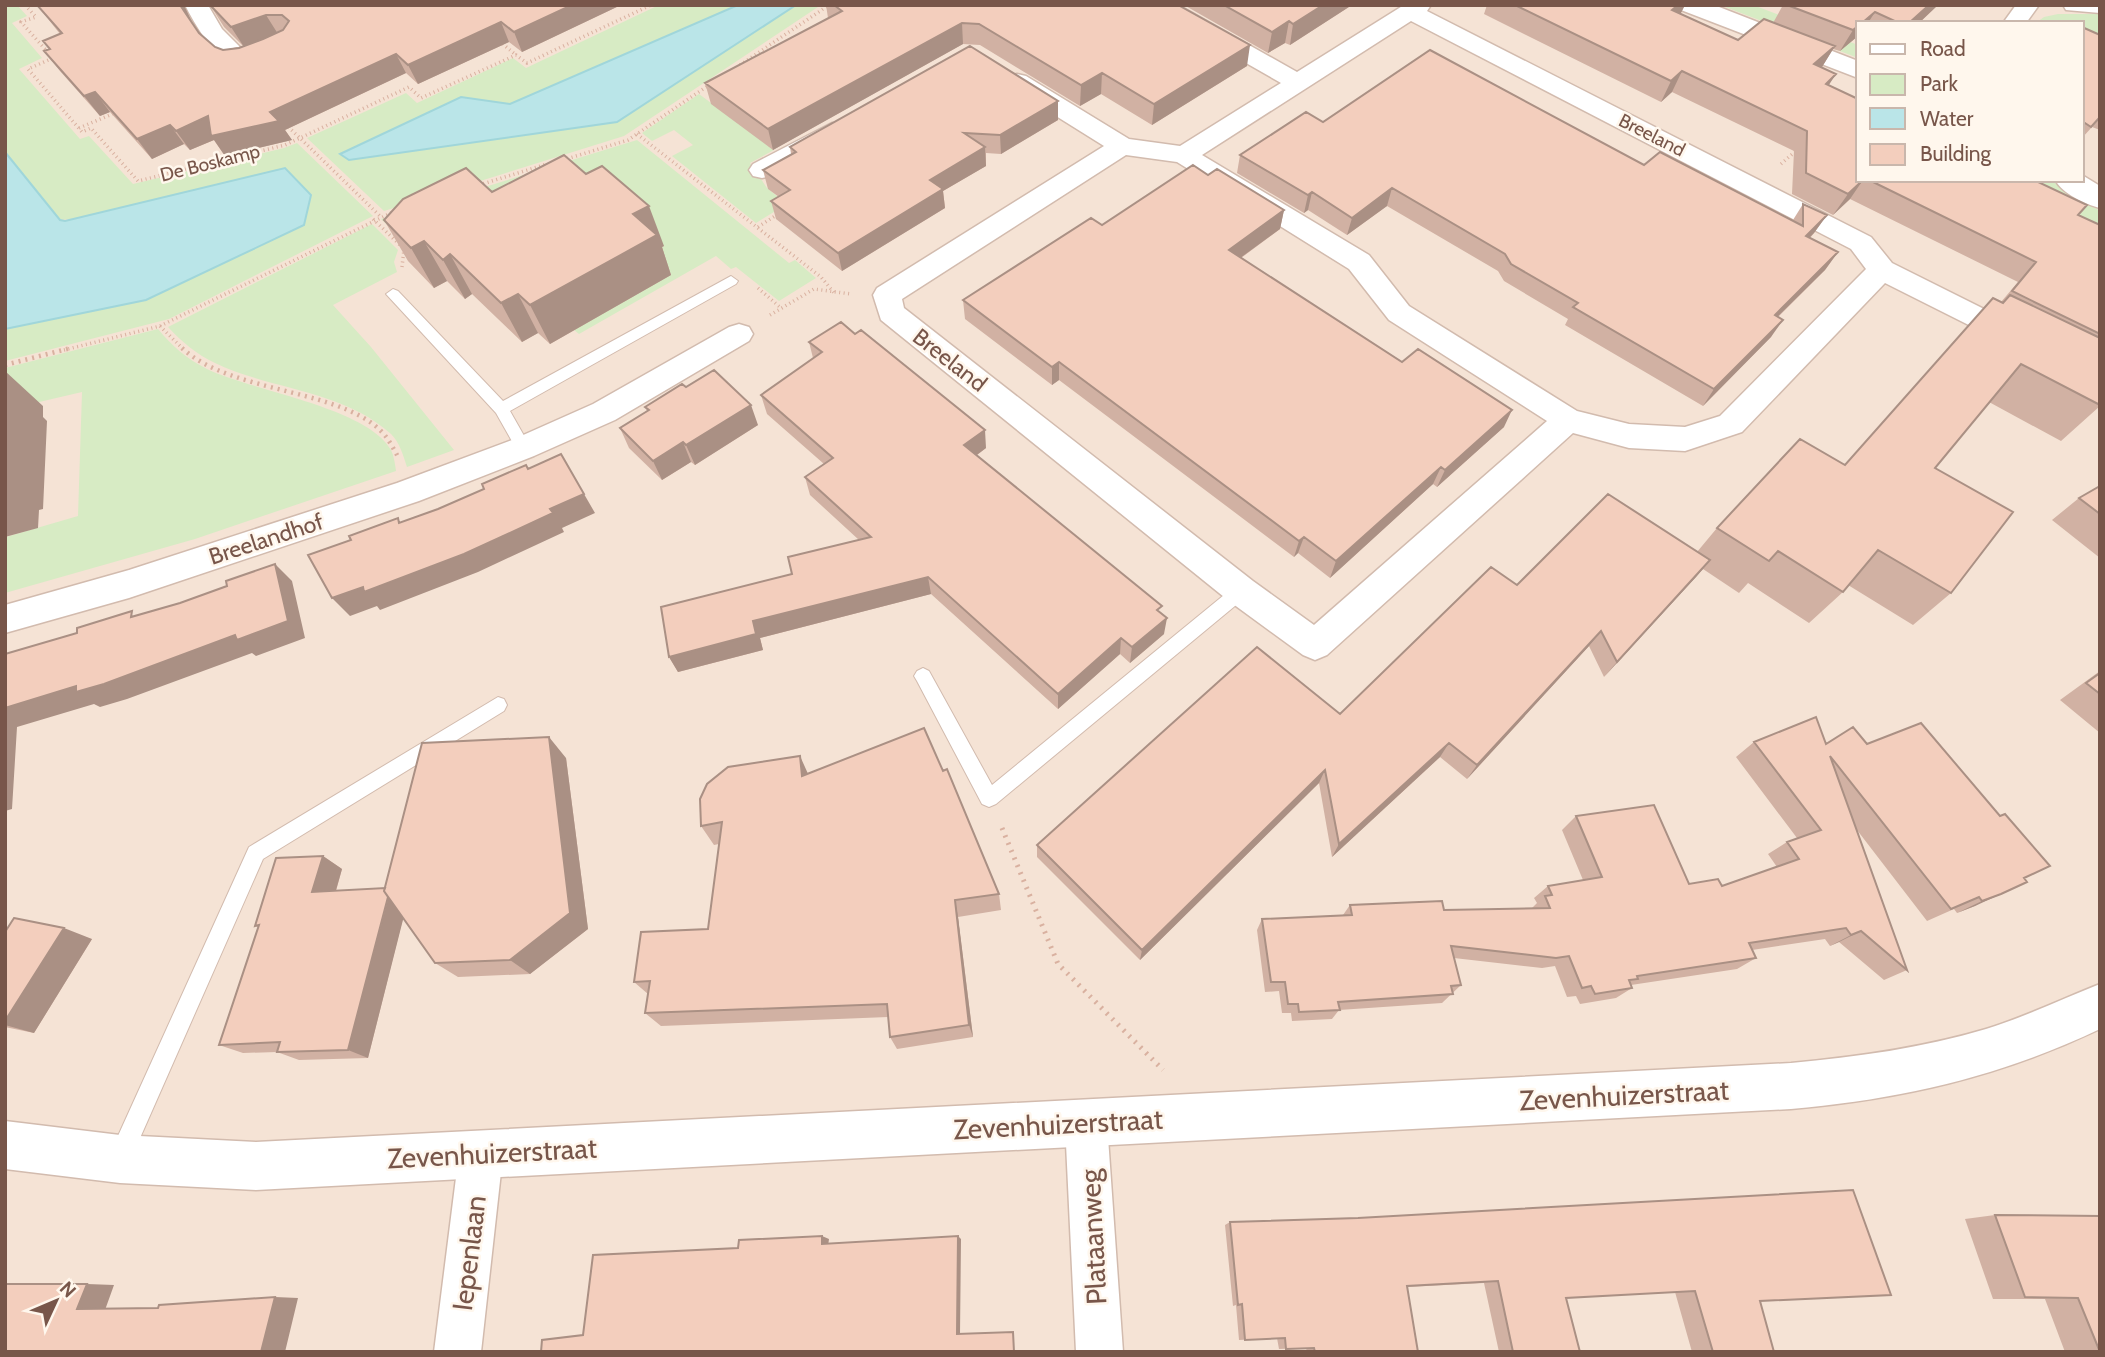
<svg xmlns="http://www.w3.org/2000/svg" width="2105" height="1357" font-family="Cabin,sans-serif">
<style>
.residential{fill:#f5e3d5;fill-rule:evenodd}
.green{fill:#d7ebc4}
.water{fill:#bae5e8;stroke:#a0d6da;stroke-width:2}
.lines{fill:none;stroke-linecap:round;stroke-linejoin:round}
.service-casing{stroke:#d2bbae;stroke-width:2}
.minor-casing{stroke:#d2bbae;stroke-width:3}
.tertiary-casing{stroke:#d2bbae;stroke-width:3}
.path-far2{stroke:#d9b1a0;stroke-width:3.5;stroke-dasharray:1 3.5;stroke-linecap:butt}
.path-far1{stroke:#d9b1a0;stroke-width:4.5;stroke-dasharray:2 5;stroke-linecap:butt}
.path{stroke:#d9b1a0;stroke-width:5;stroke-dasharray:2 6;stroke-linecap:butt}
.service{fill:#fff;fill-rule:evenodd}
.minor{fill:#fff;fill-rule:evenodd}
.tertiary{fill:#fff;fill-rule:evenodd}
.wall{fill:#d1b1a3}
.shaded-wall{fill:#aa9084}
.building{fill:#f3cebd;stroke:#aa9084;stroke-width:2}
.labels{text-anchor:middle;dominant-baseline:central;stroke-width:5;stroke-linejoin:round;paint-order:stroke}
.far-street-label{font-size:19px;fill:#78564a;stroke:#fff7ed}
.street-label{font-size:23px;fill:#78564a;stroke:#fff7ed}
.near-street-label{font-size:28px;fill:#78564a;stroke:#fff7ed}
</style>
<rect width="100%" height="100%" fill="#fdf2e6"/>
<path class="residential" d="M5 5H2100V1352H5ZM1858 23H2082V180H1858Z"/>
<path class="green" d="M5 5H17L27 16 12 23 42 58 19 69 80 139 89 136 133 184 284 148 297 143 373 216 169 319 5 361V329L146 300 304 225 311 195 60 220 5 152Z
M659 5H738L510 104 461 97 340 154 349 160 617 122 796 5H821L624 136 384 211 307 138 406 93 417 103 513 58 526 68Z
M1720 5H1753L1858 45V58Z
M2058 14H2100V44L2082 37V23L2037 22 2044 17Z
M699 94 774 150 750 163 767 188 787 204 756 223 672 156 693 145 674 130 652 141 642 133Z
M637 140 789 263 795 260 816 278 779 301 736 267 731 269 716 256 579 334 574 330 671 274 649 254 663 246 405 242 381 219Z
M1986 180H2050L2100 211V233Z
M372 224 398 250 394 262 397 272 333 305 371 347 454 450 407 467C403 455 400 443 391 434 343 390 271 390 215 363 196 354 182 342 168 327Z
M158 329C172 346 187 359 207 369 252 391 367 407 391 450 394 456 395 464 396 471L195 539 5 593 6 537 78 516 82 392 5 410V368Z"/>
<path class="water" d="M738 5H796L617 122 349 160 340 154 461 97 510 104Z
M5 152 60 220 65 221 285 168 311 195 304 225 146 300 5 329Z"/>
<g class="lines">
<g class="service-casing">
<path id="service" d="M731 276 738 281 736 284 510 411 531 448 523 454 518 452 496 413 386 294 393 289 398 291 503 401Z
M1241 584 1247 586 1249 591 1247 596 996 804 989 807 982 804 917 681 914 676 917 671 923 668 929 671 992 785 1235 586Z
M498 697 504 699 507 705 504 711 263 859 129 1163 121 1166 113 1163 110 1155 113 1147 249 847Z"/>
</g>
<g class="minor-casing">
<path id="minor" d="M185 5H208L222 29 243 50 270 42 278 44 282 49C277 57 267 58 258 61 252 64 244 67 237 67 218 65 193 21 185 5Z
M1150 5H1178L1297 72 1404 5H1431L1427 11 1871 237 1892 263 2100 367V391L1885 283 1742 432 1685 451 1629 448 1573 433 1327 655 1315 660 1303 655 1229 601 881 320 873 295 877 288 1104 146 1008 86 1005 81 1008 76 1017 74 1026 76 1129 139 1180 146 1281 83 1153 10ZM1411 21 1851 249 1866 269 1720 416 1685 427 1629 424 1577 411 1409 306 1369 255 1202 155ZM1126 155 1177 162 1349 269 1389 320 1547 421 1314 625 1253 581 904 308 902 299Z
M2016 5H2039L2026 23H2003Z
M2063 5H2100V13L2066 10Z
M832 123 841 125 845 131 841 137 771 176 762 178 753 176 749 170 753 164Z
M739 324 749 327 753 334 749 341 615 420 534 456 419 501 129 598 5 633V605L129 570 397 483 512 440 593 404 729 327Z
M1086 1102 1101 1108 1107 1123 1123 1352H1076L1065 1123 1071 1108Z
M481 1132 496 1139 503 1154 481 1352H434L459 1154 466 1139Z"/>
</g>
<g class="tertiary-casing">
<path id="tertiary" d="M1678 5H1714L1858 61V78L1681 10Z
M2082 175 2100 186V208C2085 204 2063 194 2055 180H2082Z
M2100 984V1029C1999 1077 1902 1099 1791 1109L256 1190 120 1183 5 1169V1121L120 1135 256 1142 1791 1063C1857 1057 1922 1048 1986 1029 2025 1017 2062 999 2100 984Z"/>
</g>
<path class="path-far2" d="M25 5 36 17 21 22 53 58 28 69 82 132 91 128 138 181 285 145 300 138 380 216
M499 41 516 55
M740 65 829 5
M285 124 300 138 409 87 421 98 516 55 527 63 651 5
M79 128 117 112
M637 134 821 277 835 294
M563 160 628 140 709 85
M1781 164 1798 149
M479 185 547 164
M373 219 400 245
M758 227 778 214
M402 267 404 249
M758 288 781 308
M770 315 814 289 851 294
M160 326 184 350
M64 350 160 326 397 210"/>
<path class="path-far1" d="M182 348C232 395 350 388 387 438 391 444 395 451 398 457
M5 365 71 348"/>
<path class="path" d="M1002 828 1058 964 1163 1070"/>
<use href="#service" class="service"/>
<use href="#minor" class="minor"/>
<use href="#tertiary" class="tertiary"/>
</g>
<path class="wall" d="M37 5 190 20 199 33 215 47 223 50 243 46 224 27 210 5H621L522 52 509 42 418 84 406 73 285 130 292 140 225 156 214 140 190 150 184 144 152 159 110 112 100 116 60 71 44 51 49 49 43 41 60 34Z
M826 5H1178L1247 66 1152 125 1101 94 1080 106 980 45 963 44 773 150 711 104 705 83 828 18Z
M1184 5H1352L1290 45 1285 43 1268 53Z
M1487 5H1685L1680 14 1738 40 1773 23 1783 5H1938L1919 23H1858V36L1840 51 1833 49 1822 67 1829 85 1858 180H2034L2078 215 2100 225V406L2061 441 1989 402 1935 468 1951 593 1913 625 1848 585 1843 592 1809 623 1748 583 1739 593 1703 569 1604 677 1589 646 1467 779 1440 757 1332 857 1319 783 1140 960 1037 857V845L1340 714 1517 585 1697 552 1717 528 1845 465 1993 298 2001 302 2018 282 1850 199 1833 215 1792 194 1794 151 1672 92 1661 102 1484 14Z
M2082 27 2100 35V130L2092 127 2082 138Z
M1058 101V120L1001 154 986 153V166L943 191 945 208 842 271 776 219 771 201 779 197 768 189 763 170 791 154 790 147Z
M1323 122 1644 165 1793 220 1803 204 1827 215 1814 233 1810 238 1838 252 1825 270 1778 317 1771 337 1703 406 1565 325 1568 319 1504 281 1498 271 1387 206 1347 235 1308 210 1304 213 1237 173 1240 155Z
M1208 175 1284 210 1280 229 1241 258 1504 427 1437 487 1433 484 1330 578 1298 553 1294 557 1059 380 1052 385 965 319 963 300 1102 225Z
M492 192 664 246 662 247 671 275 550 344 538 333 522 342 472 294 465 299 447 281 434 288 408 261 384 220Z
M809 342 986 448 977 455 1161 613 1164 634 1130 663 1120 654 1058 709 931 594 760 638 763 650 678 672 669 657 792 574 859 540 810 495 805 477 824 464 767 414 761 395 813 358Z
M686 387 758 425 695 465 691 462 662 480 629 448 620 428 647 411 645 407Z
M2100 486V558L2052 520 2079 498Z
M2100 671V733L2060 700Z
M1754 742 1867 744 2024 878 1975 906 1957 913 1954 909 1927 921 1857 830 1907 970 1884 980 1839 942 1830 946 1825 939 1752 950 1756 958 1737 969 1631 985 1632 988 1616 998 1580 1004 1576 996 1567 997 1555 966 1542 968 1454 958 1461 985 1442 1003 1339 1010 1332 1019 1292 1021 1291 1013H1282L1279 991 1265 992 1257 930 1262 919 1343 915 1350 905 1444 910 1532 908 1537 903 1534 898 1548 886 1583 880 1562 830 1576 816 1689 884 1722 886 1777 867 1768 854 1787 842 1797 838 1736 757Z
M566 758 588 929 530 974 458 977 435 963 403 918 368 1058 299 1060 277 1052 243 1053 219 1045 258 927 255 926 323 856 342 869 336 891 385 888Z
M943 771 999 894 1001 910 958 917 973 1037 897 1049 890 1037 888 1017 661 1026 645 1013 648 994 634 982 708 929 719 844 714 845 701 826 808 773Z
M5 932 92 939 34 1033 5 1027Z
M1995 1215 2100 1216V1352H2065L2045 1299H1993L1965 1219Z
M1230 1222 1760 1301 1774 1352H1692L1675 1292 1566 1298 1580 1352H1499L1484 1283 1407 1287 1418 1352H1307L1306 1348 1279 1349 1277 1338 1239 1340 1236 1305 1233 1306 1225 1225Z"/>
<path class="shaded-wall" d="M180 5H184L192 22Z
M572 5H621L522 52 514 32Z
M1323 5H1352L1290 45 1293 24Z
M1678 5H1685L1681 13 1663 31 1672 10Z
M1929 5H1938L1919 23H1909Z
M1875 12 1868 23H1862Z
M266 15 278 34 244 47 231 27Z
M1289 21 1285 43 1268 53 1272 32Z
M501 22 509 42 418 84 408 65Z
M962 23 963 44 773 150 768 129Z
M1858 26V36L1840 51 1853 30Z
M1250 45 1247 66 1152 125 1154 104Z
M1835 46 1822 67 1814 64Z
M396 54 406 73 285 130 292 140 225 156 214 140 190 150 176 131 208 116 270 112Z
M1682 71 1672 92 1661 102 1671 81Z
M1102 73 1101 94 1080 106 1081 85Z
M1836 74 1823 94 1826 84Z
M95 92 110 112 100 116 84 96Z
M1058 101V120L1001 154 1000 135Z
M170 125 184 144 152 159 137 139Z
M985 147 986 166 943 191 945 208 842 271 838 253 930 180Z
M1863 180 1850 199 1833 215 1848 194Z
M1392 188 1387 206 1347 235 1352 218Z
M1312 192 1308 210 1304 213 1308 195Z
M649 206 664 246 662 247 671 275 550 344 530 305 633 214Z
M1284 210 1280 229 1225 269 1229 250Z
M1827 215 1814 233 1794 253 1806 236Z
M424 241 447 281 434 288 411 248Z
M1838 252 1825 270 1762 332 1775 315Z
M450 254 472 294 465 299 443 260Z
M518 294 538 333 522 342 501 303Z
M1783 320 1771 337 1703 406 1714 389Z
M1059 362V380L1052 385V367Z
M5 371 43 406V417L47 421 43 509 39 510 38 528 5 537Z
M751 405 758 425 695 465 686 445Z
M1512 410 1504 427 1437 487 1445 470Z
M985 430 986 448 966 463 964 445Z
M683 442 691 462 662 480 653 461Z
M1441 467 1433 484 1330 578 1336 561Z
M584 494 595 513 562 528 564 532 478 572 380 610 377 606 350 616 332 598 363 587 550 509Z
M1304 537 1298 553 1294 557 1299 541Z
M1710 560 1696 577 1604 677 1617 662Z
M275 564 292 581 305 638 256 656 252 653 127 699 100 707 94 704 17 727 12 809 5 811V708Z
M928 577 931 594 760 638 763 650 678 672 669 657 753 621Z
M1167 618 1164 634 1130 663 1132 647Z
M1601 631 1589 646 1467 779 1477 765Z
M1121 638 1120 654 1058 709V694Z
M549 737 566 758 588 929 530 974 510 960Z
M1449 743 1440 757 1332 857 1339 844Z
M800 756 809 776H802Z
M1325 770 1319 783 1140 960 1142 950Z
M323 856 342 869 332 904 312 892Z
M2027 882 1975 906 1957 913 1982 901Z
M391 888 408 900 368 1058 348 1050Z
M955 900 958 917 973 1037 969 1025Z
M64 928 92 939 34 1033 5 1025V1021Z
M1861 931 1839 942 1830 946 1851 935Z
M822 1236 829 1239 828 1246 822 1244Z
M958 1236 961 1239 960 1334H957Z
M87 1284 114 1285 105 1310 77 1309Z
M275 1297 298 1298 285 1352H261Z"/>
<path class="building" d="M37 5H180L199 33 215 47 223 50 239 48 263 39 283 30 289 21 282 15H266L231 27 210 5H572L514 32 501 22 408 65 396 54 270 112 279 121 211 136 208 116 176 131 170 125 137 139 95 92 84 96 44 51 50 49 43 41 62 33Z
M834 5H1178L1250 45 1154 104 1102 73 1081 85 979 24 962 23 768 129 705 83 842 11Z
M1224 5H1323L1293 24 1289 21 1272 32Z
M1515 5H1678L1672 10 1738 40 1764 19 1835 46 1814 64 1836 74 1826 84 1858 99V180H1863L1848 194 1806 173 1807 131 1682 71 1671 81Z
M1787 5H1929L1909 23H1899L1875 12 1862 23H1858V26L1853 30Z
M2082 27 2100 35V117L2091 127 2082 121Z
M970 46 1058 101 1000 135 964 133 985 147 930 180 943 189 838 253 771 201 790 190 763 170 796 152 790 147Z
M1430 50 1644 165 1660 152 1803 226V204L1827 215 1806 236 1838 252 1775 315 1783 320 1714 389 1573 307 1578 303 1511 264 1505 254 1392 188 1352 218 1312 192 1308 195 1240 155 1306 112 1323 122Z
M564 155 586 174 602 166 649 206 633 214 657 235 530 305 518 294 501 303 450 254 443 260 424 241 411 248 384 220 403 199 466 168 492 192Z
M1193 165 1208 175 1217 169 1284 210 1229 250 1402 362 1418 349 1512 410 1445 470 1441 467 1336 561 1304 537 1299 541 1059 362 1052 367 963 300 1091 218 1102 225Z
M1869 180H2034L2087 205 2078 215 2100 225V334L2012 291 2036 262Z
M2010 295 2100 338V405L2021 364 1935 468 2013 512 1951 593 1878 550 1843 592 1778 551 1769 561 1717 528 1800 439 1845 465 1993 298 2003 303Z
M841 322 855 334 861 330 985 430 964 445 1162 606 1157 610 1167 618 1132 647 1121 638 1058 694 928 577 753 621 756 634 669 657 661 607 792 574 788 557 871 537 805 477 833 458 761 395 822 352 809 342Z
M714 370 751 405 686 445 683 442 653 461 620 428 649 410 645 407 682 384 686 387Z
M561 454 584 494 550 509 553 513 464 554 364 592 363 587 332 598 308 555 351 540 349 536 398 518 399 523 438 509 484 489 482 484 526 465 528 469Z
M2100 486V514L2079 498Z
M1608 494 1710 560 1617 662 1601 631 1477 765 1449 743 1339 844 1325 770 1142 950 1037 845 1257 647 1340 714 1491 567 1517 585Z
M275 564 288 621 237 640 235 635 104 684 76 692V686L5 708V654L77 633V628L132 611 131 617 180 603 227 586 226 581Z
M2100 673V694L2086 683Z
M1816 717 1826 744 1853 727 1867 744 1921 723 2000 816 2005 814 2050 866 2024 878 2027 882 2001 894 1982 901 1979 897 1951 909 1830 756 1907 970 1861 931 1851 935 1846 928 1749 943 1756 958 1637 976 1638 979 1629 980 1632 988 1595 994 1591 986 1582 988 1569 956 1556 958 1451 946 1461 985 1451 986 1453 994 1338 1002 1340 1010 1299 1012 1298 1004H1288L1285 982H1271L1262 919 1352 915 1350 905 1442 901 1444 910 1550 908 1545 896 1552 895 1548 886 1602 877 1576 816 1654 805 1689 884 1718 879 1722 886 1799 859 1787 842 1821 830 1754 742Z
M924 728 943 771 947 769 999 894 955 900 969 1025 890 1037 887 1004 645 1013 650 981 634 982 641 932 708 929 722 822 701 826 700 799 707 784 728 767 800 756 802 776Z
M549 737 570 913 510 960 435 963 384 891 422 743Z
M323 856 312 892 385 888 384 891 388 897 348 1050 277 1052 280 1042 219 1045 259 925 255 926 276 858Z
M14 918 64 928 5 1021V932Z
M1853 1190 1891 1295 1760 1301 1774 1352H1713L1695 1291 1566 1298 1580 1352H1513L1498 1281 1407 1286 1418 1352H1315L1314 1348 1286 1349 1285 1338 1245 1340 1242 1304 1238 1305 1230 1222 1358 1218Z
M1995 1215 2100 1216V1352L2078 1298 2025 1297Z
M822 1236V1244L958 1236 957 1334 1013 1332 1014 1352H541L542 1340 583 1335 593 1255 738 1248 739 1240Z
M5 1284H87L77 1309 158 1308 159 1305 275 1297 261 1352H5Z"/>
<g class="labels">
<g class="far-street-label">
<text transform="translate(1652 135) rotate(27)">Breeland</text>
<text transform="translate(210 163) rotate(-14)">De Boskamp</text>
</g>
<g class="street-label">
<text transform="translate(950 360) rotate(38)">Breeland</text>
<text transform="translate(266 539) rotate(-18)">Breelandhof</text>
</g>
<g class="near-street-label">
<text transform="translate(1624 1095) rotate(-3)">Zevenhuizerstraat</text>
<text transform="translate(1058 1124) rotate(-3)">Zevenhuizerstraat</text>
<text transform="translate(492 1153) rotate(-3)">Zevenhuizerstraat</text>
<text transform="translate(1093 1237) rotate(-93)">Plataanweg</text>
<text transform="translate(469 1253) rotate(-83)">Iepenlaan</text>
</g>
</g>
<rect width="2105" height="1357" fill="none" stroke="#78564a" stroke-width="14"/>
<rect x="1856" y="21" width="228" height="161" fill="#fff7ed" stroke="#c9b7ac" stroke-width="2"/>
<rect x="1870" y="44" width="35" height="10" fill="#ffffff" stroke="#c9b7ac" stroke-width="2"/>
<text x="1920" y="56" font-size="21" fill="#78564a">Road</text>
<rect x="1870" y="74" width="35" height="21" fill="#d7ebc4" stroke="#c9b7ac" stroke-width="2"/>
<text x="1920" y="91" font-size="21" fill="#78564a">Park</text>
<rect x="1870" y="108" width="35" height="21" fill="#bae5e8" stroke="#c9b7ac" stroke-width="2"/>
<text x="1920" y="126" font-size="21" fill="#78564a">Water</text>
<rect x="1870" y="144" width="35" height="21" fill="#f3cebd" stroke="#c9b7ac" stroke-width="2"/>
<text x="1920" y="161" font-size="21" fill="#78564a">Building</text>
<g transform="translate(56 1301) rotate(46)" stroke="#fff7ed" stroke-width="5" paint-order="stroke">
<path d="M0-5L12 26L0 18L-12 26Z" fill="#78564a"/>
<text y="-10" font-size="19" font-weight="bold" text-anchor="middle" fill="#78564a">N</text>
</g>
</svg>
